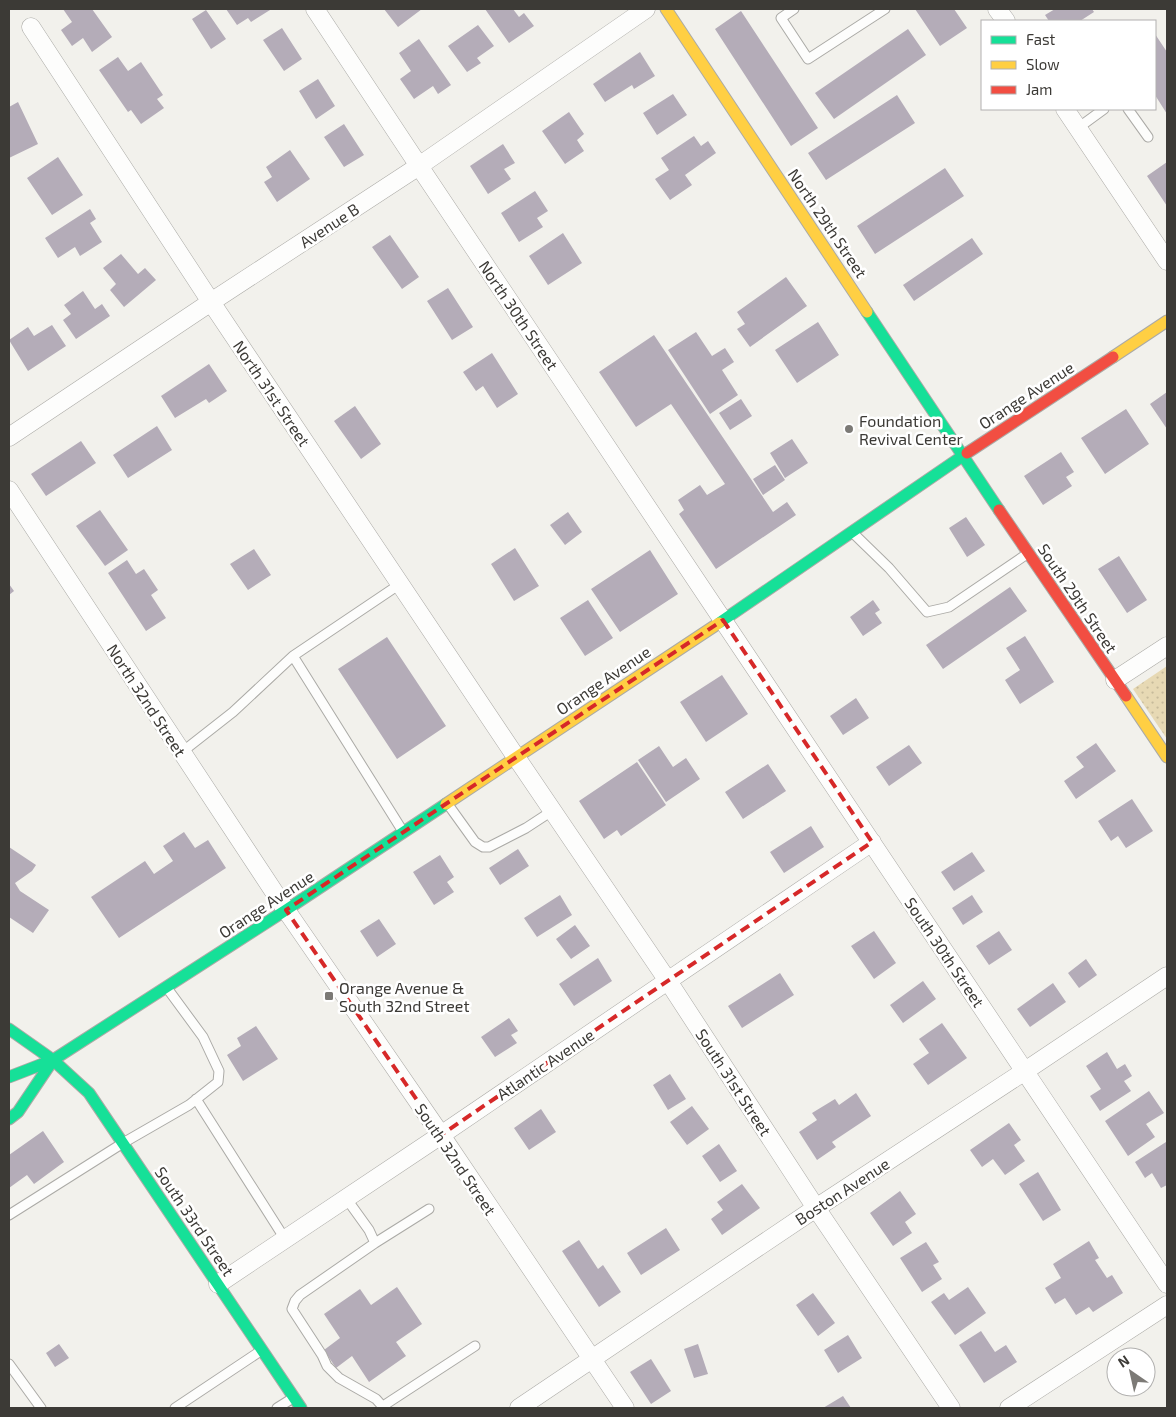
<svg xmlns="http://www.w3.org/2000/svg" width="1176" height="1417" font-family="'Exo 2',sans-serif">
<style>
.green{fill:url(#green-dots)}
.building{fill:#b4acb8}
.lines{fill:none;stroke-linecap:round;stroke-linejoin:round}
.lane-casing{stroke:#abaaa6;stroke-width:11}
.street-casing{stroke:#abaaa6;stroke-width:19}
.fast-casing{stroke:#abaaa6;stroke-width:13}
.slow-casing{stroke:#abaaa6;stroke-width:13}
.jam-casing{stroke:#abaaa6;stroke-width:13}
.lane{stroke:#fdfdfc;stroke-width:9}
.street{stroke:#fdfdfc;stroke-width:18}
.fast{stroke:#16e098;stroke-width:11}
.slow{stroke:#ffcf43;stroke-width:11}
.jam{stroke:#f24e42;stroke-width:11}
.marked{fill:none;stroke:#d62828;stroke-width:4;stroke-dasharray:10 6;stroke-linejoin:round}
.poi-dot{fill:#7c7a76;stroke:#fff;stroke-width:2}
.labels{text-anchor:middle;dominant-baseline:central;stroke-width:5;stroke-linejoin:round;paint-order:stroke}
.street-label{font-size:16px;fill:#3c3a36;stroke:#fff}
.poi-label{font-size:16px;fill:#3c3a36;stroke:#fff;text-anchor:start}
</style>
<defs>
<pattern id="green-dots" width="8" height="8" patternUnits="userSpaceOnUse" patternTransform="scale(1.25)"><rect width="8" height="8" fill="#e7d9b4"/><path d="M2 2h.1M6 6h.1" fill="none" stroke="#c7bb9b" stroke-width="1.8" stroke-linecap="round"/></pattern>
</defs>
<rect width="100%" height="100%" fill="#f2f1ec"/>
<path class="green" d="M1167 666V739L1133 689Z"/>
<path class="building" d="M63 9H92L112 37 92 52 83 38 72 46 61 30 72 22Z
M226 9H270V10L251 22 248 18 237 25Z
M384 9H422L398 27Z
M485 9H513L519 17 524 13 534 26 509 43Z
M915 9H954L967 28 940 46Z
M1055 9H1092L1094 12 1080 21H1049L1045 15Z
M206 10 226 39 211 49 192 19Z
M741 11 818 128 791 146 715 29Z
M478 25 494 46 477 58 481 63 467 72 448 46Z
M282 28 302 59 284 71 263 40Z
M908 29 926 55 834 119 815 93Z
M1155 34 1167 52V114L1155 95Z
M419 39 451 85 438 94 433 86 414 99 400 79 411 71 399 53Z
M640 52 655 76 634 89 632 85 605 102 593 84Z
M118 57 128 71 141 62 163 95 157 99 164 108 141 124 131 110 128 112 99 70Z
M318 79 335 106 316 119 299 91Z
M673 94 687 115 657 135 643 113Z
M897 95 915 123 826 180 808 153Z
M18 102 38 144 9 158V107Z
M569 112 584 134 577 140 584 151 565 164 542 131Z
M344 124 364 155 344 167 324 137Z
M694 136 701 146 708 141 716 153 685 175 692 185 670 200 655 179 669 170 661 158Z
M503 144 515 163 504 169 511 179 488 194 470 166Z
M290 150 310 179 277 202 264 182 272 177 266 167Z
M58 157 83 195 52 215 27 178Z
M1167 162V206L1147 176Z
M945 168 964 196 875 254 857 226Z
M535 191 548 211 537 218 543 227 519 242 501 213Z
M90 209 96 219 90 223 102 242 80 256 75 247 58 258 45 238Z
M563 233 582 263 548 285 529 256Z
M390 235 419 277 402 289 372 247Z
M972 238 983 254 914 301 903 285Z
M121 254 138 274 145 268 156 280 124 307 110 290 116 284 103 268Z
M786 277 807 306 750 347 737 329 745 324 737 312Z
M448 288 473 327 452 340 427 301Z
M83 291 95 309 102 304 110 316 76 339 63 320 71 314 64 305Z
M818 322 839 355 797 383 775 350Z
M52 325 66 346 28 371 9 340 28 327 34 336Z
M696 332 712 356 725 348 734 362 722 370 738 395 710 414 668 350Z
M654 335 773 512 787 502 796 515 716 569 679 514 684 510 678 500 700 485 707 495 725 484 671 404 636 427 599 372Z
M492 353 518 394 497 408 483 386 476 391 463 372Z
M209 364 227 391 209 403 206 399 175 418 161 396Z
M1167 392V429L1150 404Z
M741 399 752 416 730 430 719 413Z
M355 406 381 444 361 459 334 421Z
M1126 409 1149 444 1105 474 1081 438Z
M157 426 172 450 128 478 113 455Z
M792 439 808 463 785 478 770 453Z
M81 441 96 463 46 496 31 474Z
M1061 452 1074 472 1066 477 1072 486 1043 505 1024 476Z
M775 465 785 480 763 495 753 479Z
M100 510 128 550 105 566 76 526Z
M568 512 582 532 565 545 550 525Z
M966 517 985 545 967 557 949 528Z
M515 548 539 586 514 601 491 564Z
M254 549 271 575 248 590 230 564Z
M650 550 678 594 620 632 591 589Z
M1119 556 1147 600 1127 613 1098 569Z
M127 560 136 574 144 569 158 590 151 595 166 618 146 631 108 573Z
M9 584 14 591 9 595Z
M1010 587 1027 611 943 669 926 645Z
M588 600 613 638 585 656 560 618Z
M873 600 880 610 875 613 882 623 863 636 850 617Z
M1025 636 1054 682 1020 704 1005 680 1020 670 1006 648Z
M387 637 446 726 397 759 338 669Z
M722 675 748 714 706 742 680 702Z
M856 698 869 718 843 735 830 716Z
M1096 743 1116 771 1076 799 1064 781 1084 767 1076 757Z
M909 745 922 763 889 786 876 767Z
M659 746 673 767 686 758 700 779 666 802 638 760Z
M637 762 666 805 621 836 617 830 604 839 579 801Z
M768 764 786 791 743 819 725 792Z
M1132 799 1153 831 1126 848 1118 836 1111 841 1098 821Z
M811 826 824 847 784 873 770 852Z
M184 832 195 848 208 840 226 868 119 938 91 897 145 861 154 874 173 861 163 846Z
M9 847 36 865 32 871 15 883 20 891 49 910 33 933 9 917Z
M518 849 529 866 500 885 489 868Z
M972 852 985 871 954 891 941 872Z
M440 855 454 877 447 882 454 892 434 905 413 872Z
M560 895 572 915 537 937 524 918Z
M972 895 983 912 963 925 952 908Z
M379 919 396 944 377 957 360 931Z
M575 925 590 946 571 959 556 939Z
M874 931 896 963 874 979 851 946Z
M999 931 1012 950 989 965 976 946Z
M598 958 612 981 574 1006 559 984Z
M1086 959 1097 975 1079 988 1068 973Z
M780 973 794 995 742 1028 728 1006Z
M923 981 936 999 903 1023 890 1005Z
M1053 983 1066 1002 1030 1027 1017 1009Z
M509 1018 518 1031 511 1035 517 1043 495 1057 481 1037Z
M942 1023 967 1058 928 1085 913 1064 929 1053 919 1039Z
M256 1026 278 1059 243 1081 227 1055 241 1046 237 1038Z
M1107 1052 1117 1069 1125 1064 1132 1076 1124 1081 1131 1091 1100 1111 1090 1096 1101 1089 1086 1066Z
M670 1074 686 1099 668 1110 653 1085Z
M1149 1091 1164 1113 1146 1124 1155 1137 1128 1156 1105 1121Z
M856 1093 871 1116 832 1142 836 1147 817 1160 799 1132 817 1120 812 1113 835 1099 839 1105Z
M692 1106 709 1129 687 1145 670 1122Z
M541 1109 556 1132 529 1150 514 1128Z
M1009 1123 1021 1140 1014 1145 1025 1161 1005 1175 993 1159 982 1167 970 1150Z
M43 1131 64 1162 34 1184 27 1175 9 1188V1155Z
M1166 1142 1167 1144V1185L1161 1188 1152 1173 1145 1178 1135 1162Z
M719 1144 737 1171 720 1182 702 1156Z
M1038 1172 1061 1210 1043 1221 1019 1184Z
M742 1184 760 1208 722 1235 711 1219 723 1210 717 1202Z
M900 1191 916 1214 905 1222 912 1233 893 1246 870 1213Z
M666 1228 680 1250 641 1275 627 1253Z
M579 1240 598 1269 603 1265 621 1292 599 1307 562 1251Z
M1089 1241 1099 1258 1095 1260 1107 1278 1112 1275 1123 1293 1093 1312 1089 1307 1076 1315 1065 1298 1055 1304 1045 1288 1061 1278 1053 1264Z
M926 1242 939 1262 933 1265 942 1279 922 1292 900 1258Z
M397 1287 422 1324 396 1342 406 1356 369 1382 352 1356 336 1368 324 1350 340 1338 324 1314 360 1289 371 1305Z
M968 1287 986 1313 955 1335 931 1302 944 1293 949 1300Z
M813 1293 835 1323 818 1336 796 1305Z
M981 1331 995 1352 1006 1345 1017 1362 984 1383 959 1345Z
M848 1335 862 1358 838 1373 824 1350Z
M59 1344 69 1358 55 1367 46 1353Z
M698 1344 708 1374 694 1378 684 1349Z
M651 1359 671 1391 651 1404 630 1372Z
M843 1396 851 1408H823Z"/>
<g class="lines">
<g class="lane-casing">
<path id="lane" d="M794 9 781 18 808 59 885 9
M1128 109 1148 137
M1078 128 1104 109
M854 534 889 568 927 612 949 607 1027 554
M400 584 293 656 402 830
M182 752 233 712 293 656
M447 803 475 842 483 847H489L526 828 552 811
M196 1099 285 1239
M346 1198 369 1230 375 1243 300 1295 295 1301 292 1309 322 1355 327 1366 339 1378 376 1399 384 1408
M9 1215 123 1143 189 1105 218 1082 219 1071 203 1037 167 988
M375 1243 429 1209
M9 1364 41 1408
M383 1406 475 1346
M175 1408 262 1350
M277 1408 293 1398"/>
</g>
<g class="street-casing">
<path id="street" d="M315 9 419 166 1167 1284
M997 9 1006 21
M31 27 211 302 516 757 668 981 816 1208 951 1408
M1065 109 1167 261
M9 437 211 302 419 166 646 9
M9 490 286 910 441 1135 625 1408
M1115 680 1167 646
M218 1284 441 1135 872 842
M519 1408 816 1208 1025 1071 1167 976
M1009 1408 1167 1305"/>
</g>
<g class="fast-casing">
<path id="fast" d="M867 312 999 510
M719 623 967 453
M9 1029 53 1060 89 1093 301 1408
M9 1077 53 1060 286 910 446 804
M9 1119 18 1112 53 1060"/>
</g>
<g class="slow-casing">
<path id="slow" d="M666 9 867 312
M1113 357 1167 321
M1126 696 1167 757
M446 804 719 623"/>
</g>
<g class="jam-casing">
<path id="jam" d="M967 453 1113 357
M999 510 1126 696"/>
</g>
<use href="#lane" class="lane"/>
<use href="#street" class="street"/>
<use href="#fast" class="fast"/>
<use href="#slow" class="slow"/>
<use href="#jam" class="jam"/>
</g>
<path class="marked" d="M723 620 872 842 441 1135 286 910Z"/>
<g class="poi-dot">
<circle cx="849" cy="429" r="5"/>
<rect x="324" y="991" width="10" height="10" rx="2.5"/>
</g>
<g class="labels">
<g class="street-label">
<text transform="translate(828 223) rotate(56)">North 29th Street</text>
<text transform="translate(329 225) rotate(-33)">Avenue B</text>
<text transform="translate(519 315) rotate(56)">North 30th Street</text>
<text transform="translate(272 393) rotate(56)">North 31st Street</text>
<text transform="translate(1026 395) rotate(-33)">Orange Avenue</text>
<text transform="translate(1078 598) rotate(56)">South 29th Street</text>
<text transform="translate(603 680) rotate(-34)">Orange Avenue</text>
<text transform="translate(147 700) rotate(57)">North 32nd Street</text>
<text transform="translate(266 904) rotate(-33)">Orange Avenue</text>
<text transform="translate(945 952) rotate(56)">South 30th Street</text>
<text transform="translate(545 1064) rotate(-34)">Atlantic Avenue</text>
<text transform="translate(734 1082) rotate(57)">South 31st Street</text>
<text transform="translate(456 1159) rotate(56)">South 32nd Street</text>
<text transform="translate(842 1191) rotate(-33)">Boston Avenue</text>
<text transform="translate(195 1221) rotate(56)">South 33rd Street</text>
</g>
<g class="poi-label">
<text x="859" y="420">Foundation<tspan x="859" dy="18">Revival Center</tspan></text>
<text x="339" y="987">Orange Avenue &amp;<tspan x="339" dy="18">South 32nd Street</tspan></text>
</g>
</g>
<rect width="1176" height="1417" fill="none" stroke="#3c3a36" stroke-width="20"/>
<rect x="981" y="20" width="175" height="90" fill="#ffffff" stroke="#b1b0af"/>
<rect x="991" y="36" width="25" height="8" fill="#16e098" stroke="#b1b0af"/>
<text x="1026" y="45" font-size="15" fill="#3c3a36">Fast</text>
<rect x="991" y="61" width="25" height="8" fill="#ffcf43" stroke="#b1b0af"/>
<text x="1026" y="70" font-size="15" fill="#3c3a36">Slow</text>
<rect x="991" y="86" width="25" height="8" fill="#f24e42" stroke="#b1b0af"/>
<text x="1026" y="95" font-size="15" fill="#3c3a36">Jam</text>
<g transform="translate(1131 1372) rotate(326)"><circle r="24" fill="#ffffff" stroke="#b1b0af"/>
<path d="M0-4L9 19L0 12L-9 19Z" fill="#7c7a76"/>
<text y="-8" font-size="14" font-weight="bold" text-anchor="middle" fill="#3c3a36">N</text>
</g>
</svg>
